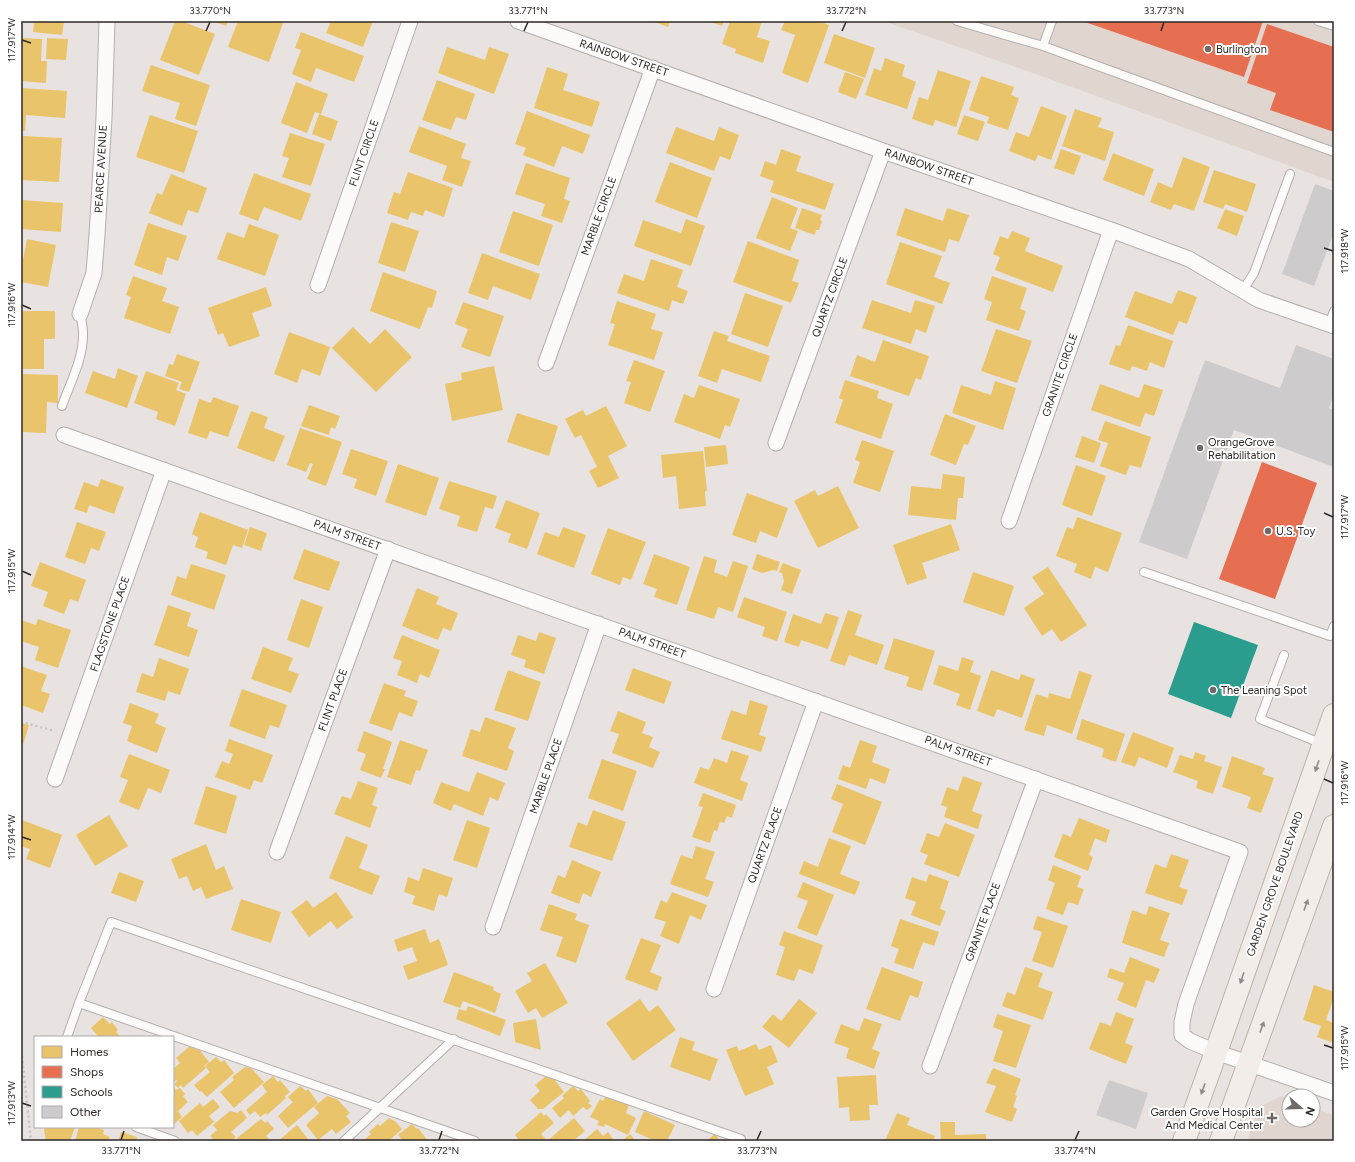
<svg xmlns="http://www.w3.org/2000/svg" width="1355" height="1162" font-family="Figtree,sans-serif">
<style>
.built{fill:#e1d6cf}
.homes{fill:#e9c46a}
.shops{fill:#e76f51}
.schools{fill:#2a9d8f}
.building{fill:#cdcbcc}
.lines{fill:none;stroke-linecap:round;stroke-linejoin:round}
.service-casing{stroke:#b3afad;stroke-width:10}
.minor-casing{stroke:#b3afad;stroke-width:17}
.primary-casing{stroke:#bdb2ab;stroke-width:24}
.path{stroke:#c5c3c2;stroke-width:2.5;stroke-dasharray:2 3;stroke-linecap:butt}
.service{stroke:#fcfbfa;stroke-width:8}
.minor{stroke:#fcfbfa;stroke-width:15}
.primary{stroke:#f3edea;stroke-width:22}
.oneway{fill:#908b88}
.ticks{fill:none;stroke:#2d2927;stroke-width:1.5}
.poi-dot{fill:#6e6a68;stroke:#fff;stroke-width:1.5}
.labels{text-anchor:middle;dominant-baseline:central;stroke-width:4;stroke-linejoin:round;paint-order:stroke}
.poi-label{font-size:11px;fill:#2d2927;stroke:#fff;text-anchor:start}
.street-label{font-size:11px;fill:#2d2927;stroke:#fff}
.neatline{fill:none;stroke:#2d2927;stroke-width:1.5}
.ticks-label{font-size:10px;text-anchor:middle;fill:#2d2927}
</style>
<rect width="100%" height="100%" fill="#e8e3e0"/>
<path class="built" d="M883 21H1334V182L1013 66Z
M1281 1096 1289 1099V1120H1313V1108L1334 1115V1141H1247L1259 1107Z"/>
<path class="homes" d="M34 21H64L62 35 33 32Z
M175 21H181L215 34 199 75 160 60Z
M212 21H228L226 26Z
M238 21H277L283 23 269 62 228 47Z
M331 21H373L363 47 326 33Z
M652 21H670L668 27Z
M708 21H724L722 26Z
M730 21H762L757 37 770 41 763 63 735 53 736 49 722 44Z
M785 21H818L829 25 808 83 782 73 795 35 781 30Z
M301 32 364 56 354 82 316 68 311 82 292 74 301 50 295 48Z
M834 34 875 48 865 78 824 63Z
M21 38 42 39 41 61H47L46 83 21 81Z
M47 38 68 39 66 60 46 59Z
M447 47 485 60 489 47 509 54 494 94 438 73Z
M885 58 905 65 902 76 916 82 907 109 865 95 874 68 881 71Z
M151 65 210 85 196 126 175 119 180 103 142 91Z
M547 67 568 74 563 90 600 102 592 127 534 108Z
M938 70 971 81 956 127 935 120 933 126 912 119 919 97 928 100Z
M845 72 864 79 856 99 838 92Z
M981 76 1014 87 1011 95 1019 98 1008 130 987 123 989 117 969 110Z
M437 80 475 94 466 120 456 117 451 130 422 120Z
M296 82 328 94 321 114 315 112 307 133 281 123Z
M21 88 67 91 65 118 26 115 25 131H21Z
M1041 106 1067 116 1051 160 1038 155 1035 161 1009 151 1016 132 1029 137Z
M1075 109 1102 118 1098 127 1114 132 1105 161 1062 146Z
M527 111 590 135 583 154 562 146 554 167 523 155 526 148 515 144Z
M319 114 338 121 331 141 312 134Z
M150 115 198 131 184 173 136 157Z
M964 115 985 122 978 141 957 134Z
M419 126 466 144 461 158 471 161 462 187 442 180 447 166 409 152Z
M676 127 714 141 719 127 739 135 730 160 720 156 714 171 666 153Z
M290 133 325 144 311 186 282 177 289 158 282 156Z
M22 136 62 138 59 182 21 180Z
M781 149 801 156 796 171 834 184 825 210 770 192 774 181 760 176 765 161 776 165Z
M1061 149 1081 156 1074 175 1054 168Z
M1113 153 1154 169 1144 196 1103 180Z
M1183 157 1210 167 1194 211 1174 204 1171 210 1150 202 1158 182 1172 188Z
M670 162 712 178 697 218 655 202Z
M526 163 570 178 564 199 570 201 562 223 541 216 545 204 515 194Z
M1214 170 1256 184 1247 212 1225 204 1223 209 1203 202Z
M408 172 453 188 444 217 425 210 423 216 411 212 408 220 387 213 394 192 400 194Z
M254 173 311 194 301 221 264 207 258 221 239 214Z
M171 174 207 188 198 213 188 210 182 226 149 213 157 193 162 195Z
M772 197 798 208 790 228 798 231 790 251 756 238Z
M21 200 63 203 61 232 21 229Z
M802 208 822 215 820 220 822 221 819 230H816L815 235 795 228Z
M905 208 943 221 947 208 969 215 959 242 949 239 945 252 896 235Z
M1225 209 1244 216 1237 236 1217 228Z
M513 211 553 225 539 266 499 252Z
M686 219 705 226 691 266 634 246 643 220 681 233Z
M391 222 419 231 405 272 378 263Z
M148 223 187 236 178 261 167 257 162 275 134 265Z
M249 224 279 235 265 276 217 259 227 232 244 238Z
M1012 231 1030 238 1025 251 1063 266 1053 292 995 270 1000 257 993 254 1000 236 1008 239Z
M27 239 56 245 48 287 21 282V270Z
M748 241 799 260 792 281 799 283 791 303 733 282Z
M900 242 942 256 934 277 950 283 942 304 886 284Z
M482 253 540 274 531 300 493 286 488 300 468 293Z
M651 259 683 270 677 287 688 291 683 304 672 300 669 311 617 293 624 274 644 281Z
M383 272 437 291 432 308 428 307 420 329 370 311Z
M133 276 167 288 162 301 179 307 170 334 124 318 131 297 126 295Z
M992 276 1027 288 1020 309 1026 311 1019 331 986 320 992 302 984 299Z
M266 287 272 306 252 313 260 336 229 347 223 333 218 335 208 308Z
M1178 290 1197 297 1187 324 1179 321 1173 335 1125 317 1135 291 1172 304Z
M745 293 783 306 768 347 731 334Z
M872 300 911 313 915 300 935 306 926 333 916 329 911 344 862 328Z
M617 301 656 314 651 329 663 332 654 360 608 345 615 324 610 323Z
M463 302 504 316 490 357 461 347 468 329 455 324Z
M21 311H55V339H44V369H21Z
M1128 325 1173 341 1164 368 1150 362 1147 371 1132 366 1130 371 1109 364 1116 345 1120 346Z
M353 327 370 344 385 329 412 357 376 392 332 348Z
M996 329 1032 341 1017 383 981 371Z
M714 331 729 336 727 341 770 356 761 382 722 369 717 383 698 376Z
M289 332 330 347 320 376 302 369 297 383 274 374Z
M883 340 929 356 921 380 916 378 909 396 850 376 857 355 875 362Z
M177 354 200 362 189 392 179 389 182 382 165 376 169 364 173 365Z
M634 360 665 371 650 412 624 403 631 382 626 381Z
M494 366 503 410 452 421 445 384 462 380 461 373Z
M118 368 138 376 127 408 85 393 93 371 115 379Z
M146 371 179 383 176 390 186 394 175 426 156 419 158 412 134 403Z
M21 374 58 375V403L47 402 46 433 21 432Z
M845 380 879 391 877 398 893 404 881 439 835 423 843 400 839 398Z
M995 381 1016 388 1003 430 952 413 961 385 991 395Z
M1100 384 1139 398 1144 384 1163 390 1154 416 1145 413 1140 427 1091 410Z
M699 385 740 399 730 427 725 425 720 439 674 422 684 394 694 398Z
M213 397 239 406 228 437 210 431 207 439 188 433 199 399 211 403Z
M309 405 340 416 335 429 331 427 329 435 301 426Z
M606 406 627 446 608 456 619 478 598 488 589 471 597 467 581 435 575 438 565 419 583 410 586 416Z
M251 411 268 417 264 428 285 436 274 462 237 448Z
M517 413 558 426 549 456 507 442Z
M945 414 976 426 968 445 964 444 956 465 930 455Z
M1105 421 1151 437 1141 468 1130 465 1126 475 1100 466 1108 443 1098 440Z
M300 428 342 442 326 486 307 479 313 464 310 463 306 472 287 465Z
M1082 436 1101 443 1094 463 1075 457Z
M862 440 894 451 880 492 853 483 860 462 855 460Z
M726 445 728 464 706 467 704 447Z
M351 449 388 461 376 496 354 488 357 479 342 474Z
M703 451 707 491H705L706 506 679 509 676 476 663 478 661 455Z
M398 464 439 478 426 516 385 502Z
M1076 465 1106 476 1092 516 1062 505Z
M943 474 965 477 963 498H958L956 520 908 515 911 486 941 489Z
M101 479 124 487 114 514 89 505 87 513 74 509 84 482 98 487Z
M449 481 497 496 493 509 485 507 477 532 457 526 460 516 439 509Z
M838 486 859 528 818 548 794 501 815 490 818 496Z
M747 493 788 508 777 538 760 531 756 543 732 535Z
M506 500 540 513 527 549 508 542 511 534 495 528Z
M200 512 248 530 242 548 233 545 226 565 206 558 208 552 195 547 198 537 192 534Z
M1077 517 1122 533 1108 572 1095 567 1091 579 1074 572 1077 564 1056 556 1067 527 1073 529Z
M77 522 106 532 99 551 91 548 85 564 65 557Z
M951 524 960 550 922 563 927 578 907 585 893 545Z
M250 527 267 533 261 551 244 545Z
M563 527 586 535 574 568 537 554 545 532 559 537Z
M608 528 646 542 631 580 623 577 620 585 591 574Z
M304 549 340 562 329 591 293 579Z
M654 554 690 567 677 605 654 597 657 589 643 584Z
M757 554 780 562 777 571 773 570 762 573 752 569Z
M704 556 717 560 714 572 727 577 733 561 748 566 733 612 718 607 714 619 686 610Z
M40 562 86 580 78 602 70 599 64 614 43 606 48 592 31 586Z
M783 563 801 570 792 594 781 590 784 581 782 573 779 572Z
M191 564 226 575 214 610 171 595 177 576 186 579Z
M1048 567 1087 625 1061 642 1052 629 1042 636 1024 608 1044 594 1032 577Z
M973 572 1014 586 1004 616 963 602Z
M417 588 439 597 436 604 458 613 451 631 443 628 438 640 402 626Z
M744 597 787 612 777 641 762 636 765 627 737 617Z
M301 599 323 607 309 648 287 640Z
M168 605 191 613 187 626 198 630 189 657 154 645Z
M848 610 862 615 855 635 884 645 877 665 849 655 845 666 830 661Z
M825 613 839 617 828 649 801 640 799 647 784 642 793 614 821 624Z
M38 619 71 630 58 668 35 660 39 647 21 641V620L36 625Z
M539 632 556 638 544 674 524 667 526 660 511 655 518 635 536 641Z
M402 635 440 650 429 678 420 674 417 683 397 675 402 661 393 658Z
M894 638 935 651 922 691 906 686 909 677 884 669Z
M263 647 293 658 288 670 299 674 291 693 251 679Z
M962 657 974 661 970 672 981 676 970 710 956 705 960 694 933 684 939 665 958 671Z
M159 658 189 669 180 695 168 691 165 701 136 692 142 673 153 677Z
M21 666 47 675 41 691 50 694 43 713 21 705Z
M633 668 672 682 664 704 625 690Z
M508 670 541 682 528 721 494 710Z
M991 670 1019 680 1021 674 1035 679 1022 718 997 709 994 717 977 711Z
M1079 671 1092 675 1072 734 1047 725 1044 736 1024 730 1036 694 1048 698 1049 693 1070 699Z
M384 683 406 691 404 696 418 701 412 717 399 712 392 731 369 723Z
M242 689 287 705 279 728 270 725 265 739 229 726Z
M750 700 768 706 759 735 766 737 761 752 721 739 731 710 746 715Z
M130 703 159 714 155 723 166 728 157 753 127 741 132 726 123 723Z
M618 711 646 722 642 733 653 737 649 747 660 752 653 768 612 753 619 734 610 731Z
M485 717 516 728 508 748 514 751 507 771 462 756 471 729 480 732Z
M1082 719 1125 734 1116 762 1102 757 1104 749 1076 739Z
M21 723 29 725 23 745 21 744Z
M364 731 392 742 383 769H385L381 778 360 770 366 754 357 751Z
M1133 732 1174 748 1167 768 1139 757 1135 767 1121 762Z
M229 739 273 755 262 783 254 780 250 790 215 777 222 761 229 764 233 754 225 751Z
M400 740 428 750 420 771 416 770 411 785 387 777Z
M860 740 877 746 872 762 890 769 885 784 870 778 866 789 838 779 843 765 850 768Z
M731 750 749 756 740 780 748 783 742 801 694 783 700 767 709 770 714 758 727 763Z
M1195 752 1206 756 1204 761 1222 767 1213 794 1196 788 1198 781 1173 772 1180 755 1193 759Z
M129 754 170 770 161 793 148 788 139 810 119 802 128 780 120 777Z
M1232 756 1265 768 1262 774 1274 778 1261 813 1247 808 1251 797 1222 787Z
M602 759 637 771 623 811 588 798Z
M477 772 505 783 498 801 490 797 483 816 454 804 451 811 433 803 441 782 469 792Z
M963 776 982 783 972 811 982 815 978 829 944 817 947 807 941 805 947 787 958 791Z
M358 781 378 788 372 805 377 807 370 828 334 814 342 796 351 799Z
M837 784 882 802 865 845 832 832 843 804 831 799Z
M206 786 237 796 226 834 194 824Z
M703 793 736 805 732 818 727 816 724 823 720 822 717 831 714 830 710 843 692 837 703 807 698 806Z
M593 810 626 822 612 861 569 847 578 822 587 826Z
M109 815 128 846 95 866 76 835Z
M1079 818 1110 830 1106 843 1095 838 1089 855 1093 857 1088 871 1054 857 1063 834 1071 837Z
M22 820 62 835 50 868 26 859 30 849 21 846Z
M467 820 490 828 477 868 453 860Z
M945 823 975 835 959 877 924 864 928 855 920 852 927 833 939 837Z
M346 836 368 845 359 868 380 876 372 895 329 878Z
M829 838 851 846 840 874 860 882 855 895 799 874 804 861 818 867Z
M206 844 216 870 224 866 233 889 206 899 201 887 193 891 187 876 179 879 171 859Z
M696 846 715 852 705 879 714 882 708 897 670 884 681 855 692 859Z
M1171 854 1189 860 1179 887 1188 890 1182 905 1145 893 1155 864 1166 868Z
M572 860 601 872 591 897 583 893 579 904 551 893 558 875 565 878Z
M1053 865 1081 876 1077 887 1084 889 1078 905 1068 902 1063 915 1046 909 1055 883 1048 880Z
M423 868 453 878 447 897 439 894 434 911 412 904 415 896 404 892 408 877 419 881Z
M119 872 144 881 136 902 111 893Z
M929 874 949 881 940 909 946 911 940 926 911 915 916 902 905 898 912 877 926 882Z
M803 882 834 895 817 936 797 928 808 901 797 897Z
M336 892 353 917 337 929 331 921 309 937 291 912 307 900 313 908Z
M672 892 707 905 701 920 690 915 679 944 660 936 666 922 654 918 661 900 667 903Z
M241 899 281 912 271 943 231 930Z
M549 904 577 914 575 920 589 925 576 963 556 956 563 937 540 930Z
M1149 906 1170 913 1160 940 1169 943 1164 957 1122 943 1132 910 1146 915Z
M1037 916 1068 926 1053 968 1032 961 1042 932 1033 929Z
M900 919 939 932 934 946 923 942 913 969 894 963 899 949 891 946Z
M425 929 430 943 439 939 448 965 408 980 403 966 417 961 412 947 398 952 394 940Z
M784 931 823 945 813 974 799 969 794 981 776 975 785 947 779 945Z
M641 938 661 945 650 972 662 977 657 991 625 979Z
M1130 957 1160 969 1154 983 1146 980 1136 1008 1117 1000 1124 983 1107 977 1110 968 1124 973Z
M545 963 568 1003 542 1018 536 1008 528 1013 515 991 532 981 527 973Z
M882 967 923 982 918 998 910 995 900 1021 866 1009Z
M1025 967 1043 973 1038 987 1053 992 1043 1020 1002 1006 1007 992 1015 995Z
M454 972 494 987 493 990 501 994 495 1013 463 1001 460 1008 443 1002Z
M1314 985 1334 992V997L1326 1020 1334 1023V1043L1317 1037 1321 1026 1303 1020Z
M640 999 649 1012 658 1005 676 1030 633 1061 606 1023Z
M799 999 817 1013 789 1048 762 1027 773 1014 781 1021Z
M468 1006 506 1020 500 1036 456 1019 459 1009 466 1011Z
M1116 1012 1134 1019 1125 1043 1133 1046 1126 1064 1089 1049 1100 1022 1111 1026Z
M997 1014 1031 1025 1016 1068 993 1061 1003 1031 993 1027Z
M103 1017 110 1024 112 1022 118 1030 116 1032 120 1036 119 1037H95L97 1035 91 1028Z
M864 1018 882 1024 872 1049 880 1052 874 1069 846 1058 849 1048 834 1043 841 1024 859 1031Z
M536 1019 541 1050 515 1042 513 1023Z
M680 1037 695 1042 692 1050 718 1059 710 1081 670 1067Z
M756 1044 759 1050 771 1045 778 1062 767 1067 774 1084 745 1096 726 1050 737 1046 739 1051Z
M190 1046 197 1050 198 1048 209 1062 204 1066 206 1068 183 1088 181 1085 178 1088 174 1084 177 1081 176 1080 173 1083V1069L180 1063 176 1058Z
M216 1057 221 1062 224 1060 234 1073 207 1097 201 1091 200 1092 194 1085 210 1072 205 1066Z
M245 1067 252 1069 264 1082 234 1108 220 1092 234 1080 232 1077Z
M993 1068 1021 1079 1015 1095 1017 1096 1013 1107 1017 1109 1012 1122 985 1112 996 1086 986 1083Z
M876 1075 878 1105H869L870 1120 850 1121 849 1107 839 1108 837 1077Z
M273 1076 278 1082 280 1080 290 1092 285 1096 286 1098 267 1115 266 1113 260 1117 255 1111 250 1115 246 1110 267 1092 262 1085Z
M546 1076 554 1079 564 1092 543 1109H538L530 1100 540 1091 535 1085Z
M173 1086 176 1090 180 1088 185 1094 183 1096 188 1102 178 1111 182 1117 173 1125Z
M300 1086 306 1091 308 1089 318 1103 288 1128 278 1116 293 1102 288 1097Z
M573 1086 578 1091 581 1089 590 1101 588 1103 592 1106 587 1110 583 1107 573 1116 569 1110 560 1118 552 1108 564 1098 562 1096Z
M327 1096 337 1099 350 1113 346 1116 351 1122 336 1134 332 1129 318 1140 306 1125 319 1113 314 1107Z
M606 1096 629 1105 626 1113 636 1118 628 1135 605 1124 604 1127 597 1125 599 1121 590 1117 600 1099 603 1101Z
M213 1099 220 1107 209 1116 214 1122 197 1136 192 1130 188 1133 179 1121 200 1103 203 1107Z
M241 1110 247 1118 231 1132 236 1137 231 1141H215L210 1136 217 1130 213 1125 230 1111 237 1113Z
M644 1111 675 1125 667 1141H652L653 1140 635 1132Z
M541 1112 544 1116 546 1114 554 1123 541 1134 546 1139 543 1141H520L515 1135Z
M897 1113 910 1118 907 1125 935 1136 933 1141H885Z
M389 1118 396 1122 402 1129 390 1140 391 1141H363L371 1134 369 1132 378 1124 380 1126Z
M574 1118 585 1131 573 1141H547Z
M261 1119 265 1123 267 1121 274 1129 266 1136 269 1139 266 1141H240L237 1138Z
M940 1122H955V1135L986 1134V1141H941Z
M412 1124 417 1129 418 1128 428 1141H403L398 1135Z
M297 1125 308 1139 305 1141H278Z
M45 1127H75L70 1141H46L44 1130Z
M79 1127H95L104 1130 103 1134 110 1137 108 1141H75Z
M597 1129 603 1136 608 1132 613 1139 610 1141H583Z
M121 1132 137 1137 136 1141H118Z
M630 1134 636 1141H622Z
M715 1134 720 1141H706Z"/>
<path class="shops" d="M1082 21H1263L1244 77Z
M1267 24 1334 47V132L1270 110 1276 93 1247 83Z
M1262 462 1317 483 1275 599 1219 579Z"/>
<path class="schools" d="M1194 622 1258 645 1231 718 1168 694Z"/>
<path class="building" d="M1315 184 1334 191V232L1314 286 1282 274Z
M1296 345 1334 359V394L1329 408 1334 410V467L1234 430 1187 559 1139 542 1205 360 1280 388Z
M1109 1080 1148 1093 1136 1129 1096 1115Z"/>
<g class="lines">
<g class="service-casing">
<path id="service" d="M957 21 1043 46 1334 152
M1318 21 1334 26
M1043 46 1052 21
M1243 290 1254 273 1290 174
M1329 325 1334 311
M62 406C70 383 84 358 83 332 83 326 81 320 80 314
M1144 572 1330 636 1334 626
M1284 655 1260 719 1323 744
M79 1003 475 1141
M67 1037 79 1003 111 922 741 1139V1141
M136 1127 175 1141
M344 1141 454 1039"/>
</g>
<g class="minor-casing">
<path id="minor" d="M518 21 883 151 1111 230 1189 259 1259 300 1334 326
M318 285 410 21
M80 314 94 273 97 235 104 118 107 21
M546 363 653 68
M64 435 1240 852 1186 1004 1182 1022V1035L1190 1041 1216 1052 1334 1093
M776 443 883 151
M1009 521 1111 230
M55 779 164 470
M277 852 388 549
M493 927 599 624
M714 989 816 701
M930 1066 1036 779"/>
</g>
<g class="primary-casing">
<path id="primary" d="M1184 1141 1216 1052 1334 715
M1221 1141 1334 826"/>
</g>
<path class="path" d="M21 722 55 731
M21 1046 31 1141"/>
<use href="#service" class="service"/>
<use href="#minor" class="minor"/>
<use href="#primary" class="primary"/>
</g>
<defs><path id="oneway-solid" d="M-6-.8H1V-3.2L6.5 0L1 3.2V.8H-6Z"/></defs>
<g class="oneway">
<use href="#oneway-solid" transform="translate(1317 766) rotate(109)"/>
<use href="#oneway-solid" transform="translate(1306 905) rotate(-70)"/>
<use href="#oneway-solid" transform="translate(1242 978) rotate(109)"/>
<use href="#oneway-solid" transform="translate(1262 1027) rotate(-70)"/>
<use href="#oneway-solid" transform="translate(1203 1089) rotate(110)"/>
</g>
<path class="ticks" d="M206 31 210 22M524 31 528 22M842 31 846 22M1161 31 1164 22M22 40 31 43M1324 248 1333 251M22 305 31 309M1324 513 1333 517M22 571 31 575M1324 779 1333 783M22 837 31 840M1324 1045 1333 1048M22 1103 31 1106M121 1140 124 1131M439 1140 442 1131M757 1140 761 1131M1075 1140 1079 1131"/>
<g class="poi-dot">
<circle cx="1208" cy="49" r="4"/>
<circle cx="1200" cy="448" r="4"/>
<circle cx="1268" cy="531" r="4"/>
<circle cx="1213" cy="690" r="4"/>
<path d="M1270 1112h4v4h4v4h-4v4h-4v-4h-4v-4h4z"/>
</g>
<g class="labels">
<g class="poi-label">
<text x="1216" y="49">Burlington</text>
<text x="1208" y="442">OrangeGrove<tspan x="1208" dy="13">Rehabilitation</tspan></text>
<text x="1276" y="531">U.S. Toy</text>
<text x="1221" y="690">The Leaning Spot</text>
<text x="1263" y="1112" text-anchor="end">Garden Grove Hospital<tspan x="1263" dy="13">And Medical Center</tspan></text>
</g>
<g class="street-label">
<text transform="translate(624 58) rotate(19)">RAINBOW STREET</text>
<text transform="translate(364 153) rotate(-71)">FLINT CIRCLE</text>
<text transform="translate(929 167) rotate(19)">RAINBOW STREET</text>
<text transform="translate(101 169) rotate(-87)">PEARCE AVENUE</text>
<text transform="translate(599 216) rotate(-70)">MARBLE CIRCLE</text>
<text transform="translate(830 297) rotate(-70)">QUARTZ CIRCLE</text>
<text transform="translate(1060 375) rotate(-71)">GRANITE CIRCLE</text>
<text transform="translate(347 535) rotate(20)">PALM STREET</text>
<text transform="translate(110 624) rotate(-71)">FLAGSTONE PLACE</text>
<text transform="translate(652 643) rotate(20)">PALM STREET</text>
<text transform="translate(333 700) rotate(-70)">FLINT PLACE</text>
<text transform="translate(958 751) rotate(20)">PALM STREET</text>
<text transform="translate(546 776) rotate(-71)">MARBLE PLACE</text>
<text transform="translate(765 845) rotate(-70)">QUARTZ PLACE</text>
<text transform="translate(1275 884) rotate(-71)">GARDEN GROVE BOULEVARD</text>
<text transform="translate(983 922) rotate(-70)">GRANITE PLACE</text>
</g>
</g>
<rect width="1355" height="1162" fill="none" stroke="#ffffff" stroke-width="44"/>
<rect x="34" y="1036" width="140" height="92" fill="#ffffff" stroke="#aba9a9"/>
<rect x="42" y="1046" width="20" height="12" fill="#e9c46a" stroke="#aba9a9"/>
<text x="70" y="1056" font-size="12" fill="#2d2927">Homes</text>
<rect x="42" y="1066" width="20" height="12" fill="#e76f51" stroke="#aba9a9"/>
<text x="70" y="1076" font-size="12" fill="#2d2927">Shops</text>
<rect x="42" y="1086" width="20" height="12" fill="#2a9d8f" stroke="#aba9a9"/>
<text x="70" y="1096" font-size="12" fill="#2d2927">Schools</text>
<rect x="42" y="1106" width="20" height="12" fill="#cdcbcc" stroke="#aba9a9"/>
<text x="70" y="1116" font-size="12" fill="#2d2927">Other</text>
<g transform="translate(1301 1108) rotate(110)"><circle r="19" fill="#ffffff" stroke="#aba9a9"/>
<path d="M0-3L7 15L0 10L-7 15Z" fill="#6e6a68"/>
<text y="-6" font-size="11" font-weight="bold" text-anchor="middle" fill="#2d2927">N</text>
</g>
<rect x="22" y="22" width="1311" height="1118" class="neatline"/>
<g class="ticks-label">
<text x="210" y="14">33.770°N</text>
<text x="528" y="14">33.771°N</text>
<text x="846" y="14">33.772°N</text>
<text x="1164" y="14">33.773°N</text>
<text transform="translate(11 40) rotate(-90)" y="4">117.917°W</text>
<text transform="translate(1344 251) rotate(-90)" y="4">117.918°W</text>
<text transform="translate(11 305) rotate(-90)" y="4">117.916°W</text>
<text transform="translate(1344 517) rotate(-90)" y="4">117.917°W</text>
<text transform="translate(11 571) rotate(-90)" y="4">117.915°W</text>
<text transform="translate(1344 783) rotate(-90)" y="4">117.916°W</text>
<text transform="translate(11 837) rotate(-90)" y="4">117.914°W</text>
<text transform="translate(1344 1048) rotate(-90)" y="4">117.915°W</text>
<text transform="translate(11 1103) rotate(-90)" y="4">117.913°W</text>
<text x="121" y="1154">33.771°N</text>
<text x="439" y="1154">33.772°N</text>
<text x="757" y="1154">33.773°N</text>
<text x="1075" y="1154">33.774°N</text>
</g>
</svg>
